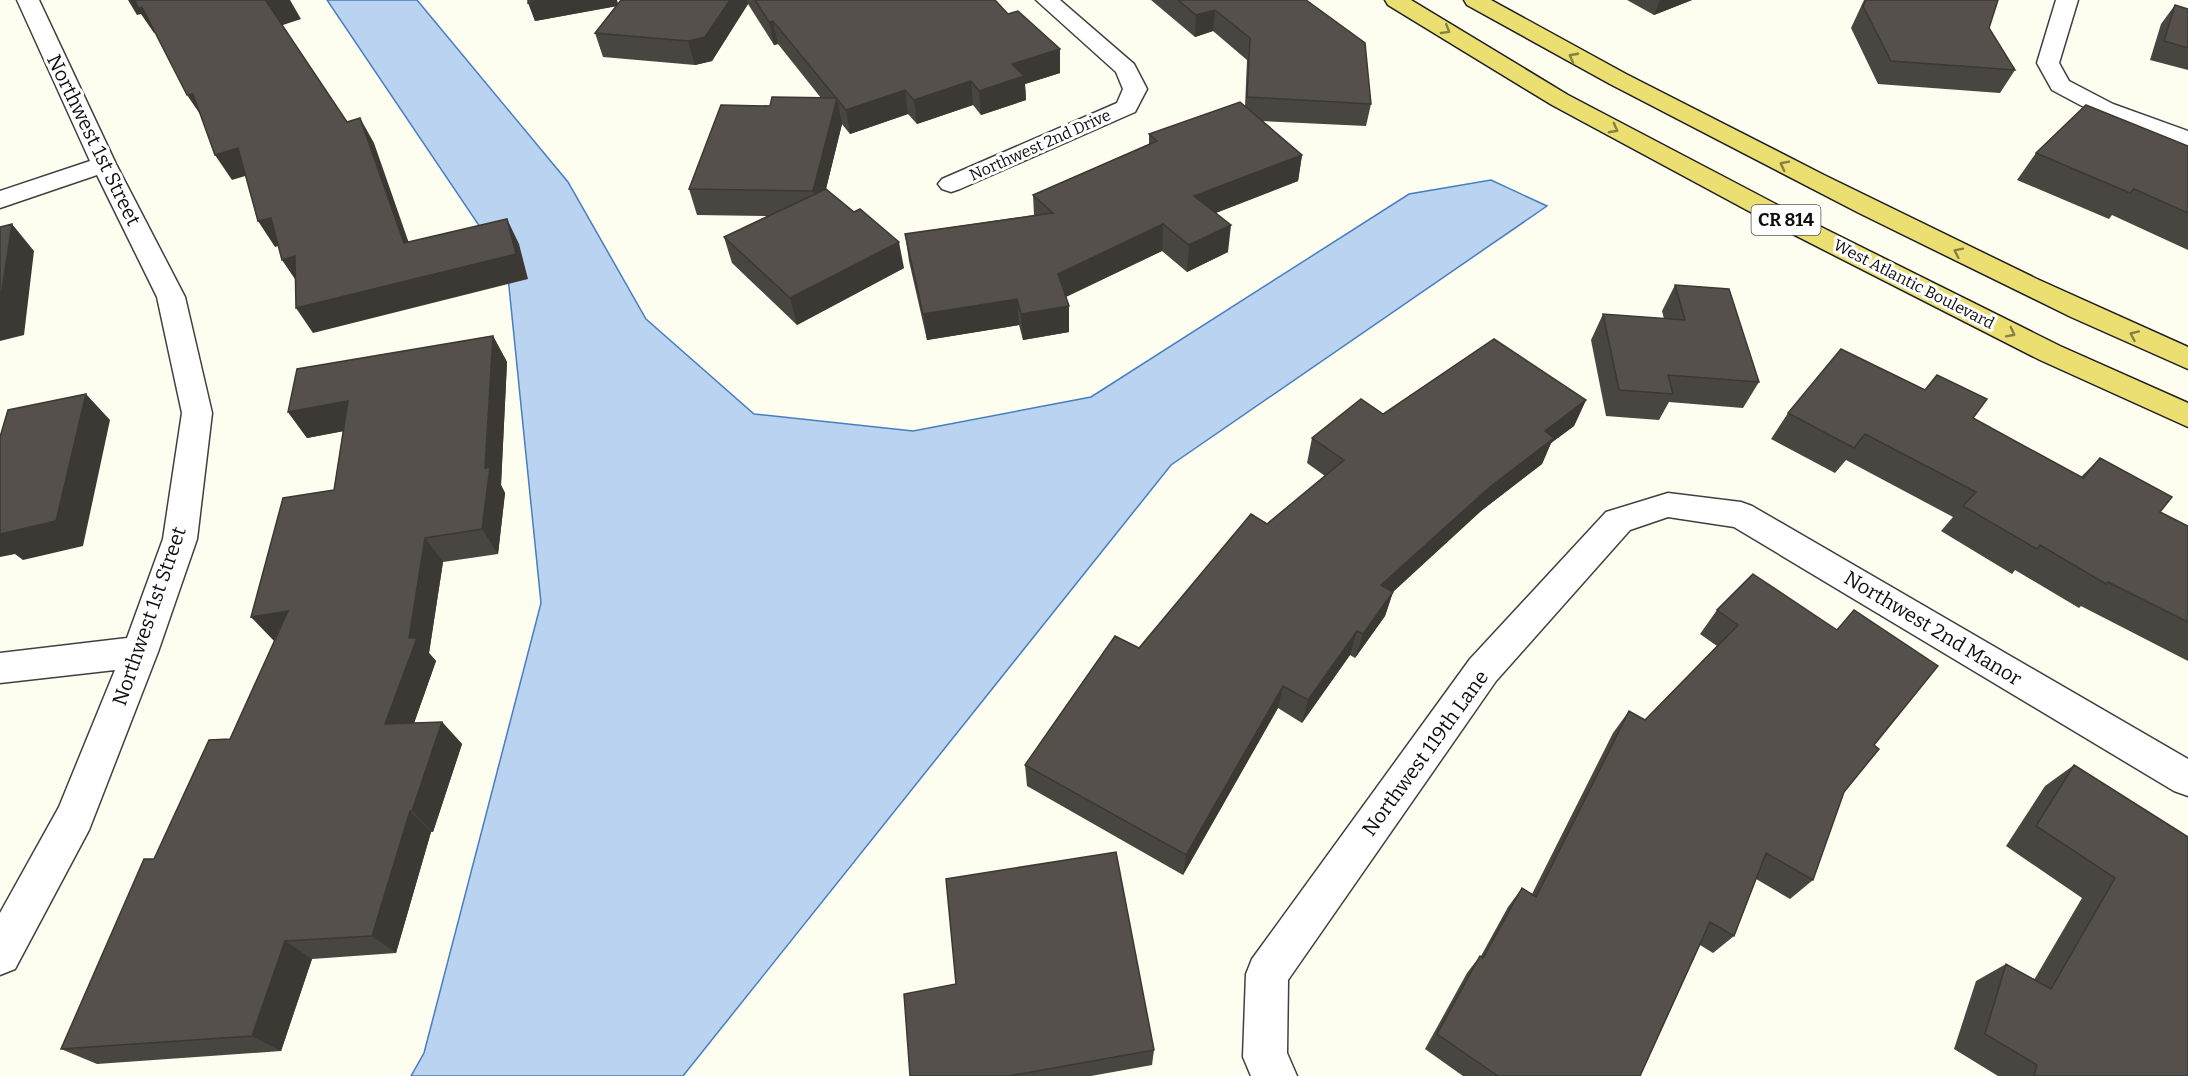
<svg xmlns="http://www.w3.org/2000/svg" width="2188" height="1076" font-family="Bitter,serif">
<style>
.water{fill:#b9d3f0;stroke:#477ec0;stroke-width:1.5}
.lines{fill:none;stroke-linecap:round;stroke-linejoin:round}
.minor-casing{stroke:#404040;stroke-width:3}
.major-casing{stroke:#1e1e1e;stroke-width:3}
.minor{fill:#fff;fill-rule:evenodd}
.major{fill:#ebdf72;fill-rule:evenodd}
.wall{fill:#494540}
.shaded-wall{fill:#3c3834}
.building{fill:#55504b;stroke:#3c3834;stroke-width:1.5}
.oneway{stroke:#878045}
.labels{text-anchor:middle;dominant-baseline:central;stroke-width:6;stroke-linejoin:round;paint-order:stroke}
.far-street-label{font-size:16px;fill:#0d0d0d;stroke:#fff}
.shield{fill:#fff;stroke:#565656;stroke-width:1.5}
.shield-label{font-size:18px;font-weight:bold;fill:#0d0d0d}
.street-label{font-size:20px;fill:#0d0d0d;stroke:#fff}
</style>
<rect width="100%" height="100%" fill="#fdfdf0"/>
<path class="water" d="M327 0H417L568 182 646 319 754 414 913 431 1091 397 1409 194 1491 180 1547 206 1171 465 683 1076H411L424 1053 541 603 507 267Z"/>
<g class="lines">
<g class="minor-casing">
<path id="minor" d="M17 0H39L116 164 185 297 212 413 197 539 158 652 89 830 15 969 0 975V913L59 807 115 670 0 683V653L127 638 163 539 182 413 157 297 97 175 0 208V191L90 161Z
M1036 0H1060L1134 64 1147 89 1135 112 960 189 951 192 942 189 938 184 942 179 1117 103 1123 89 1116 72Z
M2056 0H2078L2059 63 2069 81 2113 104 2188 131V146L2097 114 2052 90 2037 63Z
M1668 493 1741 502 1752 506 2188 759V796L2174 791 1734 527 1668 517 1630 530 1496 681 1288 980 1287 1053 1297 1076H1251L1243 1057 1246 974 1252 959 1470 659 1606 512Z"/>
</g>
<g class="major-casing">
<path id="major" d="M1385 0H1411L1568 95 1787 210 2060 346 2188 403V427L2040 360 1769 222 1552 105 1388 5Z
M1464 0H1491L1626 74 1824 175 2037 279 2188 347V369L2071 317 1859 213 1610 84 1467 5Z"/>
</g>
<use href="#minor" class="minor"/>
<use href="#major" class="major"/>
</g>
<path class="wall" d="M528 0H617L618 4 621 0H995L1060 73 1025 84 1026 100 981 115 973 105 917 124 908 114 850 134 841 123 842 124 826 189 904 268 797 325 732 263 724 237 767 216 697 215 689 189 770 106 821 98 778 44 774 45 748 4 712 61 695 65 603 57 595 33 616 6 535 21Z
M1151 0H1306L1371 104 1366 126 1262 121 1302 155 1298 181 1216 213 1228 252 1187 272 1162 251 1066 297 1069 306V332L1023 340 1019 325 927 340 909 261 905 234 1034 215 1033 195 1149 144V134L1245 107 1247 60 1213 31 1195 37Z
M1627 0H1692L1654 15Z
M1864 0H1998L1989 28 2015 70 2000 93 1878 84 1851 28Z
M2175 5 2188 9V70L2150 60 2161 24Z
M2188 146V250L2112 215 2109 219 2017 180 2036 153Z
M1675 285 1759 382 1743 408 1669 402 1659 420 1606 416 1591 340 1603 314 1664 319 1662 311Z
M493 336 507 362 501 485 505 493 498 554 443 562 429 653 436 661 414 723 442 722 462 744 433 832H431L396 953 312 959 281 1051 97 1064 61 1049 154 859 230 739 275 640 334 490 343 431 307 438 288 412Z
M1586 400 1574 426 1551 443 1542 464 1481 511 1393 592 1385 616 1355 658 1350 655 1302 723 1278 708 1183 875 1027 786 1025 765 1139 648 1267 524 1325 476 1307 463 1312 438 1383 414Z
M1788 413 1973 418 2081 477 2100 458 2160 512 2188 526V661L2081 606 2079 608 2015 570 2012 574 1941 531 1953 517 1846 460 1835 473 1771 439Z
M1753 574 1874 745 1844 792 1813 880 1790 899 1756 879 1734 936 1713 953 1700 945 1640 1076H1463L1425 1049 1467 973 1480 956H1481L1508 907 1522 888 1532 894 1613 733 1629 711 1645 720 1717 646 1700 634 1717 610Z
M2074 765 2188 1076H1998L1954 1049 1976 981 2006 964 2034 980 2082 898 2006 846 2045 786Z
M1154 1050 1152 1065 1091 1076H910Z"/>
<path class="shaded-wall" d="M128 0H138L158 32 154 33 141 14 137 15Z
M270 0H290L301 19 280 26 266 1Z
M544 0H617L618 6 535 21 528 3Z
M730 0H747L748 4 712 61 695 65 688 41Z
M1660 0H1692L1654 15Z
M1215 10 1213 31 1195 37 1196 15Z
M773 21 778 44 774 45 769 22Z
M1060 49V73L1025 84 1026 100 981 115 979 91 1012 64Z
M971 81 973 105 917 124 914 100Z
M905 90 908 114 850 134 846 110Z
M193 94 204 120 187 95Z
M837 98 842 124 819 217 813 191Z
M360 118 374 143 418 269 404 243Z
M238 148 255 173 232 180 215 155Z
M1302 155 1298 181 1192 222 1194 196Z
M271 218 287 243 275 247 258 221Z
M507 219 519 244 528 279 313 333 296 308Z
M12 224 34 251 24 335 0 341V303Z
M1163 224 1162 251 1059 300 1058 274Z
M1231 225 1228 252 1187 272 1189 245Z
M899 242 904 268 797 325 790 298Z
M295 256 299 285 282 260Z
M1017 299 1019 325 927 340 923 314Z
M1069 306V332L1023 340 1021 314Z
M493 336 507 362 501 485 505 493 498 554 482 529Z
M86 394 110 420 83 546 23 560 15 554 0 557V530Z
M1586 400 1574 426 1551 443 1542 464 1481 511 1373 610 1381 585 1545 431Z
M348 401 366 427 307 438 288 412Z
M425 538 443 562 429 653 436 661 406 746 385 724 409 638Z
M1393 592 1385 616 1355 658 1363 634Z
M288 611 274 641 251 617Z
M1357 631 1350 655 1302 723 1308 700Z
M1283 686 1278 708 1183 875 1186 855Z
M442 722 462 744 433 832 412 811Z
M410 811 431 832 396 953 372 936Z
M285 941 312 959 281 1051 252 1036Z"/>
<path class="building" d="M135 0H270L266 1 347 122 360 118 404 243 507 219 516 254 296 308 295 256 282 260 271 218 258 221 238 148 215 155 193 94 187 95 142 7 138 8Z
M528 0H544L528 3Z
M621 0H730L705 37 688 41 595 33Z
M755 0H995L1008 14 1018 11 1060 49 1012 64 1024 76 979 91 971 81 914 100 905 90 846 110 773 21 769 22Z
M1178 0H1306L1365 43 1371 104 1247 97 1250 38 1215 10 1196 15Z
M1866 0H1998L1989 28 2015 70 1891 61 1863 6Z
M2175 5 2188 9V48L2164 41Z
M772 97 837 98 813 191 689 189 721 105 770 106Z
M1240 102 1302 155 1194 196 1231 225 1189 245 1163 224 1058 274 1069 306 1021 314 1017 299 923 314 905 234 1053 213 1033 195 1157 141 1149 134Z
M2086 105 2188 146V213L2134 189 2130 193 2036 153Z
M826 189 854 212 860 209 899 242 790 298 724 237Z
M12 224 0 303V227Z
M1675 285 1729 289 1759 382 1668 375 1673 394 1619 390 1603 314 1685 320Z
M493 336 485 468 490 467 482 529 425 538 409 638H417L385 724 442 722 412 811H410L372 936 285 941 252 1036 61 1049 144 859H154L209 740 230 739 288 611 251 617 283 498 334 490 348 401 288 412 297 369Z
M1494 339 1586 400 1545 431 1554 438 1491 486 1381 585 1393 592 1363 634 1357 631 1308 700 1283 686 1186 855 1025 765 1115 636 1139 648 1251 514 1267 524 1344 460 1312 438 1361 399 1383 414Z
M1841 349 1925 390 1937 375 1987 399 1973 418 2083 478 2100 458 2172 497 2160 512 2188 526V622L2108 582 2106 584 2040 545 2037 549 1963 506 1976 492 1865 434 1854 448 1788 413Z
M86 394 56 521 0 534V437L8 410Z
M1753 574 1837 630 1854 610 1938 666 1874 745 1879 749 1844 792 1813 880 1766 853 1734 936 1710 922 1640 1076H1498L1437 1034 1480 956 1483 958 1522 888 1536 897 1629 711 1645 720 1738 625 1717 610Z
M2074 765 2188 837V1076H2034L2037 1065 1985 1034 2006 964 2051 989 2115 878 2036 826Z
M1116 852 1154 1050 1009 1076H910L904 994 956 984 946 879Z"/>
<defs><path id="oneway-chevron" d="M-2-3.5L2.5 0L-2 3.5" fill="none" stroke-width="1.6" stroke-linecap="round" stroke-linejoin="round" transform="scale(1.5)"/></defs>
<g class="oneway">
<use href="#oneway-chevron" transform="translate(1446 30) rotate(31)"/>
<use href="#oneway-chevron" transform="translate(1573 57) rotate(-152)"/>
<use href="#oneway-chevron" transform="translate(1614 129) rotate(28)"/>
<use href="#oneway-chevron" transform="translate(1784 165) rotate(-153)"/>
<use href="#oneway-chevron" transform="translate(1958 252) rotate(-154)"/>
<use href="#oneway-chevron" transform="translate(2011 333) rotate(27)"/>
<use href="#oneway-chevron" transform="translate(2134 335) rotate(-156)"/>
</g>
<g class="labels">
<g class="far-street-label">
<text transform="translate(1040 145) rotate(-24)">Northwest 2nd Drive</text>
<text transform="translate(1914 284) rotate(27)">West Atlantic Boulevard</text>
</g>
<rect class="shield" x="1751.5" y="205" width="69" height="30" rx="4.5"/>
<g class="shield-label">
<text x="1786" y="220">CR 814</text>
</g>
<g class="street-label">
<text transform="translate(94 140) rotate(64)">Northwest 1st Street</text>
<text transform="translate(149 616) rotate(-71)">Northwest 1st Street</text>
<text transform="translate(1933 628) rotate(31)">Northwest 2nd Manor</text>
<text transform="translate(1425 753) rotate(-54)">Northwest 119th Lane</text>
</g>
</g>
</svg>
